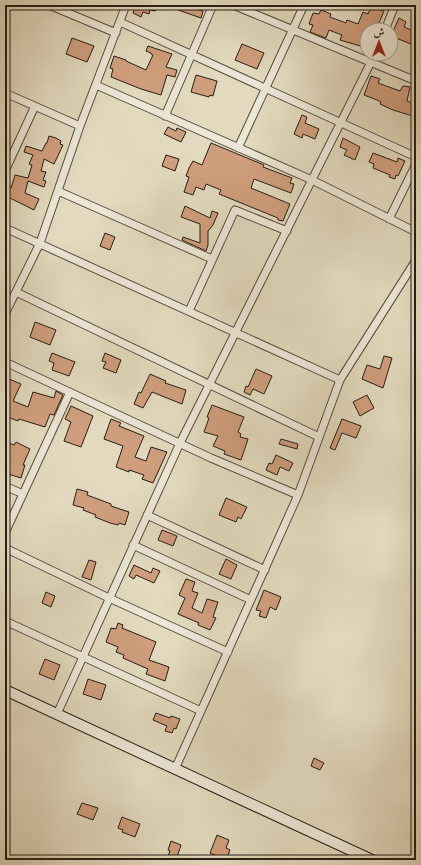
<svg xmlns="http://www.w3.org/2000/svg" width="421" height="865" font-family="Cardo,Amiri,serif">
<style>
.building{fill:#cf9e7d;stroke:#261d13}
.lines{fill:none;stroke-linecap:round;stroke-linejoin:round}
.minor-casing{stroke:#554c3e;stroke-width:9}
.secondary-casing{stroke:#261d13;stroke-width:12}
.minor{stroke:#ece6d5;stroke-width:7}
.secondary{stroke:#ece6d5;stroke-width:10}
</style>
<rect width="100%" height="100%" fill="#e2d9be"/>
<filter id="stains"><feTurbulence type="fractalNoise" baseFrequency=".005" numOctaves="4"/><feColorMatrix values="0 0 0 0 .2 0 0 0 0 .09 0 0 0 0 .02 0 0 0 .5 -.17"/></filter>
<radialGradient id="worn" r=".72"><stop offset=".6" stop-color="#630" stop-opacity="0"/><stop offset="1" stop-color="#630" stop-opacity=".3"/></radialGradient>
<path class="building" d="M136 5H157L155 11 150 10 149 14 143 12 141 17 133 13Z
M180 5H196L195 9 203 11 201 18 178 10Z
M371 7 384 11 376 30H367V48L340 40 342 35 329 30 326 38 310 32 313 25 309 24 313 13 319 14 321 10 331 14 330 17 346 23 347 20 358 24 363 12 368 14Z
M399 18 406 22 404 27 416 32V46L391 36Z
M72 38 94 46 87 62 66 54Z
M242 44 264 53 257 69 235 60Z
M148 46 172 54 166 67 177 70 175 77 167 75 161 95 141 89 111 77 113 69 110 68 114 56 126 60V61L146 70 153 55 151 54V53L146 51Z
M196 75 217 81 213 96 210 95 209 97 191 92Z
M371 76 380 79 378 83 400 91 403 86 410 87 407 101 416 104V117L393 110 380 104 381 102 377 100 364 95Z
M302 115 307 117 305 123 319 129 315 139 303 134 302 138 294 134Z
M168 127 176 131 177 128 186 132 181 142 164 134Z
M49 136 56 138 61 141 60 144 63 145 54 164 44 159 41 171 46 172 43 180 46 181 44 187 28 181 25 193 39 199 34 210 6 196 9 187 11 188 15 175 28 178 32 165 29 164 33 155 24 152 26 146 42 151 46 143H47Z
M343 138 360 147 355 160 344 155 347 150 340 147Z
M211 143 264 165 263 167 292 178 290 183 294 184 291 193 254 179 251 188 290 204 283 221 278 220V218L219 194 221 190 206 184 204 190 196 187 193 195 184 192 189 177 186 176 189 168 193 161 202 165Z
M373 153 397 162 398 158 405 161 398 176 396 175 395 179 389 177 390 175 373 168 374 164 369 162Z
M166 155 179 159 175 171 162 166Z
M185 206 210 218 212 211 218 213 213 225 208 231V245L206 251 182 240 183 237 200 243V224L181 217Z
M105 233 115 237 110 250 100 246Z
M35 322 56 330 50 345 30 337Z
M52 353 75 362 69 376 52 370 54 363 49 361Z
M105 353 121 360 116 373 103 368 106 362 102 361Z
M384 356 392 358 383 388 362 379 367 365 380 369Z
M256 369 272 376 264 394 253 389 250 395 244 392 246 386 248 387Z
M150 374 166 381 165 383 186 390 182 404 152 392 143 408 134 404 139 392 141 393Z
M9 379 21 384 13 401 28 407 33 392 54 398 56 391 63 395 54 415 50 414 45 427 19 419 18 421 5 416V388Z
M367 395 374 408 360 416 353 402Z
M212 405 244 417 238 432 241 434 240 437 248 439 241 460 224 454 225 451 213 446 218 436 204 432 209 418 207 417Z
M71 406 93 416 81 447 64 441 71 422 65 419Z
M111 419 121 423 119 426 144 436 135 457 146 461 151 447 167 452 153 483 142 479 144 475 129 470V472L116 467 123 446 104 439Z
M342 419 361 426 356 438 342 433 335 450 330 448Z
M281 439 298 444 297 449 279 444Z
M5 441 14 445 16 442 30 449 23 465H25L21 478 8 474 9 472 5 471Z
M276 455 293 463 289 471 280 467 277 475 266 470 269 463 272 464Z
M77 489 88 492 87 495 111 504V506L129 512 125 525 119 523 118 525 110 523 95 517 96 515 83 510 84 508 73 505Z
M226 498 247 507 241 519 238 517 236 522 219 515Z
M162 530 177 536 173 546 158 540Z
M226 559 237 565 231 579 219 574Z
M89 560 96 562 91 580 82 577Z
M134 565 151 573 153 568 160 571 154 583 136 575 134 579 129 576Z
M186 579 195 582 192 591 198 593 192 608 202 613 207 599 218 602 213 617 216 618 210 630 198 625 199 623 178 614 185 598 179 595Z
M264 590 281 597 276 610 270 607 266 618 259 616 261 611 256 610Z
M46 592 55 596 51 607 42 603Z
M118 623 123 625 122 628 156 642 149 660 169 667 165 681 146 674 148 669 123 658 124 655 116 652 118 647 106 642 111 628 116 629Z
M45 659 60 665 54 680 39 674Z
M88 679 106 685 101 700 83 694Z
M156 713 170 718 171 716 180 719 176 729 174 728 172 733 165 731 167 726 153 720Z
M314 758 324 763 320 770 311 766Z
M82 803 98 808 93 820 77 814Z
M122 817 140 824 135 837 122 832 123 830 118 828Z
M217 835 229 840 226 848 230 850 226 860 210 853Z
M171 841 181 845 176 860 167 859 170 851 168 850Z"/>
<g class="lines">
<g class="minor-casing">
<path id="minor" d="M49 5 116 33
M233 5 416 81
M411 5 416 7
M120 22 416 157
M385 30 395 5
M96 85 312 180 416 232
M5 93 80 126
M165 116 213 5
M238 148 304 5
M5 171 35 106
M58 191 212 259
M389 219 416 164
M5 228 340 380
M16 292 319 437
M189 311 235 210 287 231
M5 314 40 243 80 126 126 5
M5 362 211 458 298 495
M5 486 23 494
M147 515 265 570
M5 533 70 392
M133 545 251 600
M5 548 109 598 228 652
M5 621 201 711
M57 714 180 443 375 54
M175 769 298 495 340 380 416 260"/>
</g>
<g class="secondary-casing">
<path id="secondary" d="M5 690 372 860"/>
</g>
<use href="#minor" class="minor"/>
<use href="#secondary" class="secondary"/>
</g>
<rect width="421" height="865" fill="none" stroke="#e2d9be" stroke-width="20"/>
<rect x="6" y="6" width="409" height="853" fill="none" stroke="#261d13" stroke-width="2"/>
<rect x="10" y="10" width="401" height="845" fill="none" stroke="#261d13"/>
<g transform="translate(379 42)"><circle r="19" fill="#ece6d5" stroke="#9d9687"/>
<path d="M0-3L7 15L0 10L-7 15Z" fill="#8f2418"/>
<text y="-6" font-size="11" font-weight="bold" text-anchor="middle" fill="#261d13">ش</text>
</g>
<rect width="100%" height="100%" filter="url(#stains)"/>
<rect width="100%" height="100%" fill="url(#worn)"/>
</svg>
